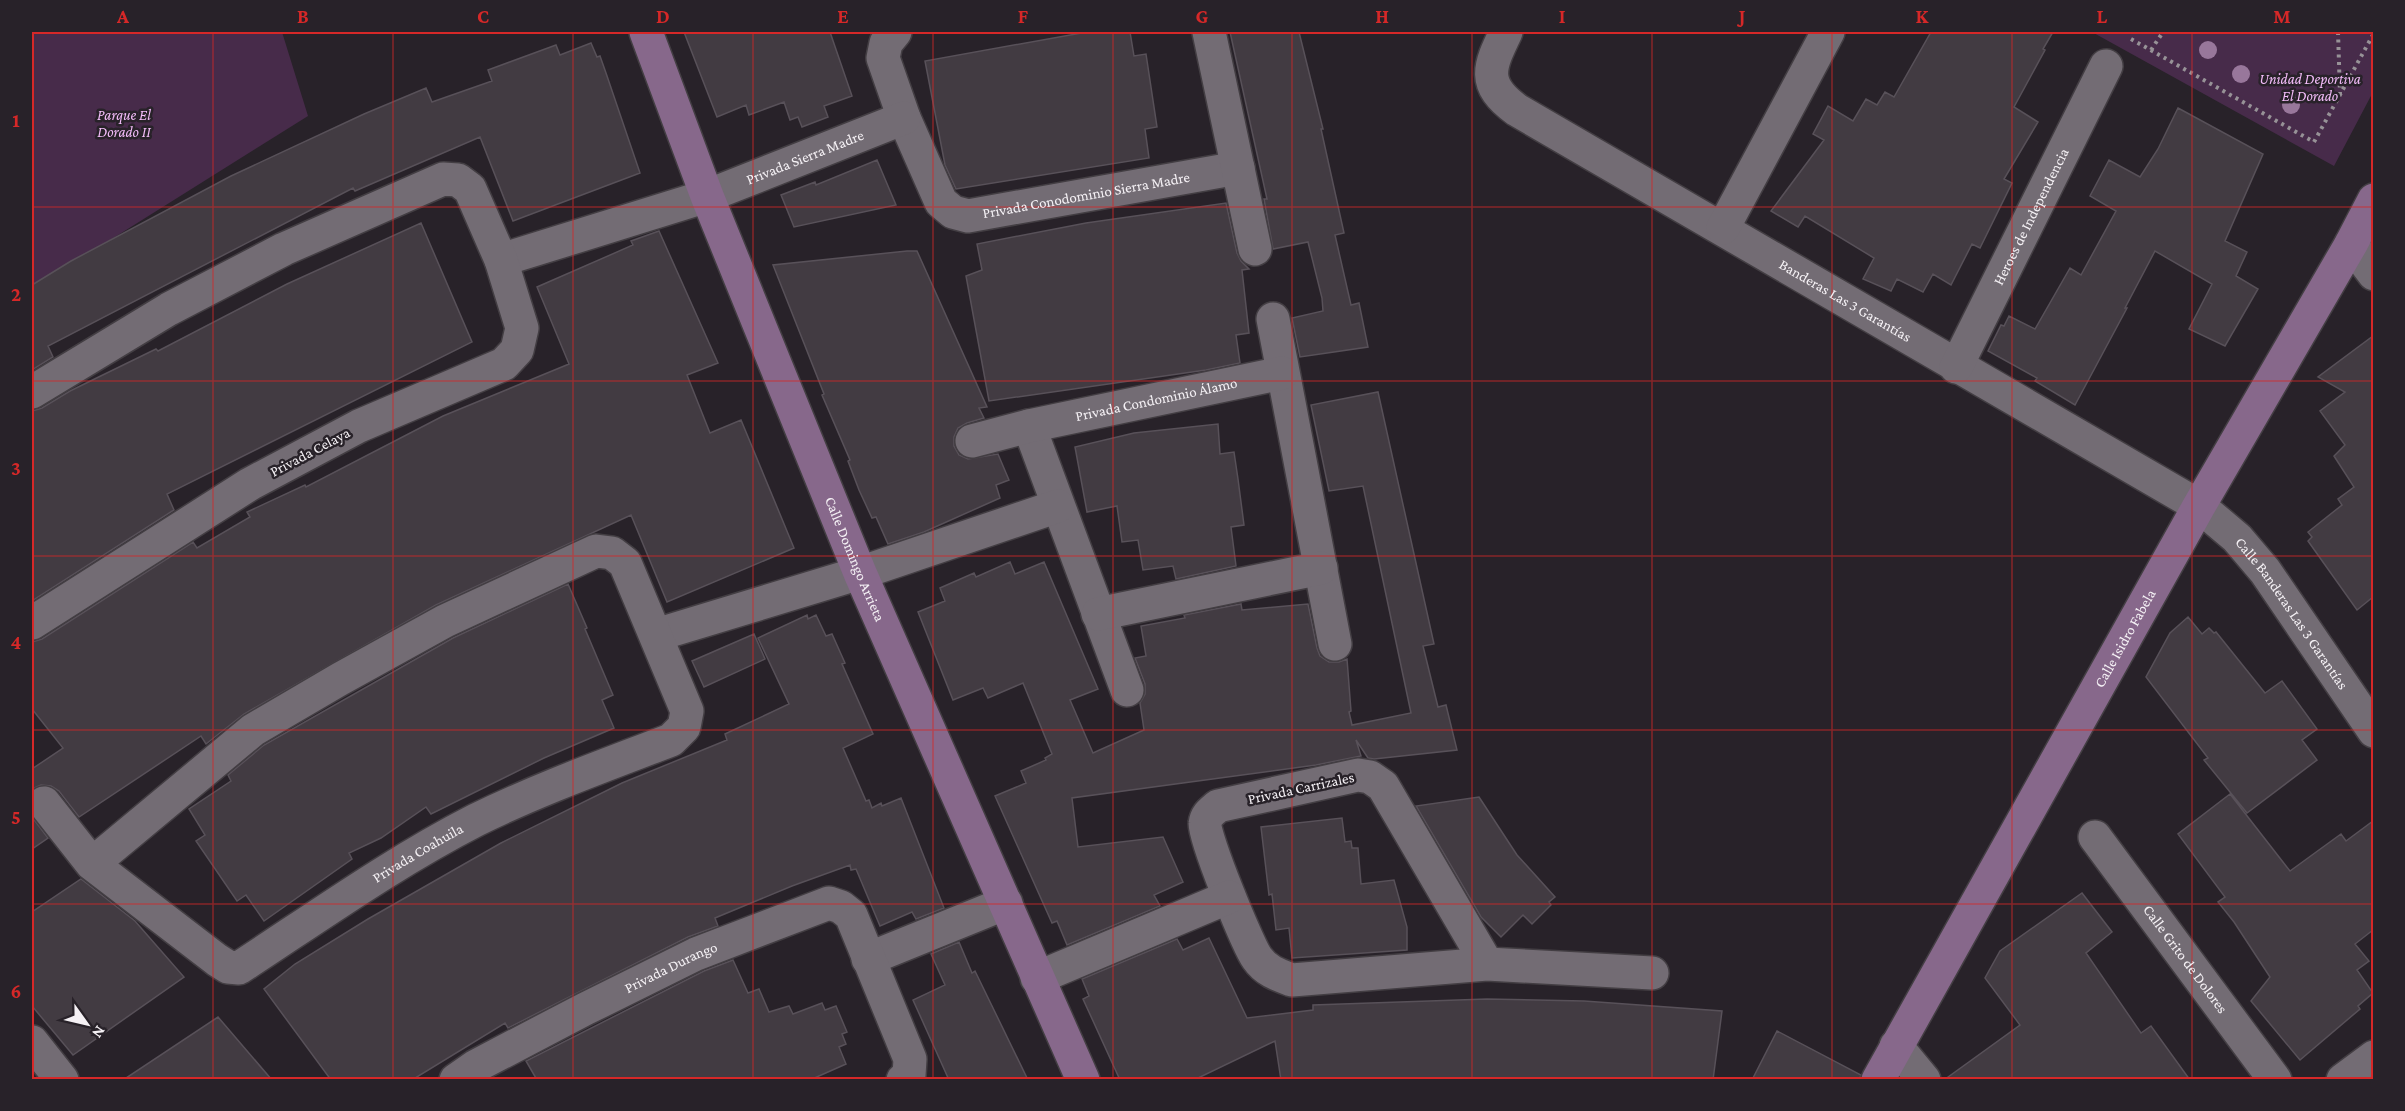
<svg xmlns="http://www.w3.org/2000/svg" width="2405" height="1111" font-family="'Crimson Pro',serif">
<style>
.green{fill:#472b4a}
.building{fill:#423b42;stroke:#585159;stroke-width:1.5}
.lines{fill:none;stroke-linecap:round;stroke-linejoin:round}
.street-casing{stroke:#433e43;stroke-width:36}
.secondary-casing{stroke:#433e43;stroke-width:36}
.path{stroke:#979297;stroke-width:4;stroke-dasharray:3 4.5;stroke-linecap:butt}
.street{stroke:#736c74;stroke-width:33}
.secondary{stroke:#87688b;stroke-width:33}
.tree{fill:#98779b}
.grid{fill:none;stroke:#d62828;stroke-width:1.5;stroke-opacity:0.55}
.labels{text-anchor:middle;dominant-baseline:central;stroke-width:5;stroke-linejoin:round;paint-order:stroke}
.park-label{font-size:15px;font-style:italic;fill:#f3bcf9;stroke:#282229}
.street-label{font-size:15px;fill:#f5f1f5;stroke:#282229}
.neatline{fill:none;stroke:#d62828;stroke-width:2}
.grid-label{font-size:20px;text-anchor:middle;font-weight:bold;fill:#d62828}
</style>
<rect width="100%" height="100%" fill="#282229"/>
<path class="green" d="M32 32H282L308 116 32 289Z
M2092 32H2373V92L2334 166Z"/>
<path class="building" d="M684 32H830L852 96 824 106 828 117 802 127 798 117 790 120 784 102 749 115 746 105 717 117Z
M1087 32H1130L1134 56 1146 54 1157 127 1145 129 1149 158 956 189 945 165 925 61Z
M1230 32H1299L1323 129H1321L1344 233 1335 235 1351 305 1359 303 1368 347 1300 357 1292 318 1323 311 1322 298 1308 242 1273 249 1264 199H1267Z
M1931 32H2053L2043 49 2045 50 2014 107 2038 122 2004 179 2012 183 1980 248 1972 244 1951 285 1933 274 1923 292 1897 279 1891 291 1863 279 1874 258 1805 216 1798 227 1771 211 1824 140 1813 134 1828 106 1853 121 1866 99 1877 105 1885 92 1894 97Z
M591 43 597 57 600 56 606 73 640 173 513 221 480 137 355 191 353 188 48 346 53 357 32 370V285L71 261 231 176 364 114 426 88 432 102 492 81 488 70 556 45 560 55Z
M2178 108 2263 154 2225 241 2247 252 2236 276 2258 289 2225 346 2189 329 2212 284 2155 251 2125 308H2127L2075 405 2035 381 2037 378 1988 351 2001 325 2004 326 2009 316 2035 329 2070 268 2081 275 2116 211 2090 196 2109 160 2140 177 2158 149Z
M877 160 896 205 794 227 781 195 815 182 816 185Z
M1226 203 1237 253 1241 261 1249 269 1242 270 1249 333 1236 335 1240 363 1206 370 989 401 966 276 982 270 977 244 1086 223Z
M421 223 472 342 167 494 174 510 32 601V411L42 408 70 391 156 349 158 351 287 284Z
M659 231 718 363 687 375 710 433 741 420 794 548 667 602 631 515 436 605 244 714 206 744 201 736 79 817 59 791 51 786 41 785 32 789V769L63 748 32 709V642L42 639 193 542 197 548 250 517 247 512 305 485 306 487 443 416 569 364 537 287 633 245 631 241Z
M907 251H917L987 407 979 408 984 418 967 423 958 428 954 437V446L959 455 968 459 998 454 1009 480 996 485 1000 498 924 532 888 544 876 517 872 518 859 490 848 461 850 460 822 395 824 394 773 265Z
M2373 336V597L2357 610 2308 541 2312 537 2308 532 2342 505 2338 499 2354 487 2334 456 2345 445 2320 411 2345 392 2318 377Z
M1378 392 1434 644 1423 646 1438 707 1446 705 1457 750 1374 759 1368 758 1356 740 1361 756 1316 765 1072 798 1078 847 1163 837 1183 882 1154 895 1160 906 1067 945 1057 921 1052 923 995 796 1026 783 1021 771 1046 760 1045 758 1052 754 1023 683 988 698 983 688 953 700 918 612 945 601 940 588 974 573 976 577 1010 562 1015 574 1044 562 1098 689 1070 700 1093 753 1144 730 1140 703 1145 694V684L1135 658 1146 656 1141 626 1185 618 1184 615 1241 604 1242 610 1308 604 1317 648 1320 656 1329 662H1339L1347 659 1351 711 1349 712 1352 725 1411 713 1363 486 1329 491 1311 405Z
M1218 424 1220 454 1234 452 1238 479 1244 525 1231 527 1236 566 1176 579 1173 566 1143 570 1138 540 1122 542 1117 506 1087 512 1075 447 1134 433Z
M568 584 587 628 585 629 613 695 602 700 614 728 544 758 431 814 426 807 381 838 349 853 352 859 264 921 246 895 237 901 196 841 205 835 189 809 231 781 228 775 264 745 453 638Z
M807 615 808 619 816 615 826 636 832 634 845 663 842 664 873 734 843 748 866 801 869 800 872 808 881 803 882 806 901 798 944 908 916 919 912 912 880 926 856 869 851 870 850 865 792 886 715 918 718 926 688 937 508 1028 505 1023 412 1080H331L264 989 295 964 368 919 501 843 622 783 727 740 725 734 789 704 758 638Z
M2188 617 2202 634 2209 628 2214 633 2216 632 2265 693 2282 681 2317 729 2302 740 2317 760 2247 813 2204 760 2208 758 2146 677 2170 633Z
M754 634 765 659 704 687 692 661Z
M2230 794 2290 871 2341 834 2346 841 2373 821V930L2355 944 2369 961 2357 970 2373 993 2358 1006 2360 1009 2300 1060 2251 1001 2270 977 2234 922 2218 902 2225 897 2178 834Z
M1479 797 1517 855 1555 897 1549 902 1551 905 1532 924 1523 915 1501 937 1481 917 1416 806Z
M32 817 48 838 32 849Z
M1342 818 1345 842 1351 841 1352 848H1358L1361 884 1394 880 1407 927V950L1292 958 1289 928 1276 930 1272 894 1269 895 1261 827Z
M81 879 135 921 184 977 73 1055 32 1006V912Z
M2082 893 2112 932 2086 953 2141 1033 2151 1026 2190 1080H1944L2020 1025 1985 978 2000 951Z
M1209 938 1247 1018 1313 1010V1005L1487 999 1584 1001 1722 1011 1713 1080H1281L1275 1041 1194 1080H1120L1083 999 1089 996 1082 979 1177 939 1183 950Z
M959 942 972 973 975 971 1028 1080H949L913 1000 945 985 931 954Z
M733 960 748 993 759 989 769 1012 789 1006 793 1014 822 1003 825 1010 836 1006 847 1032 842 1034 846 1044 839 1047 846 1064 810 1080H537L526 1061 704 971Z
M218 1017 272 1080H123Z
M1777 1031 1861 1075 1859 1080H1752Z"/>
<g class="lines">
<g class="street-casing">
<g id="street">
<path id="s1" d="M895 32 886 43 883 58 904 118 941 202 953 212 968 216 1238 168"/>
<path d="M1209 32 1255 249"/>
<path id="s2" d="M1506 32C1489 67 1481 84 1517 110L2199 506 2237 538 2265 571 2374 731"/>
<path d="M1723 228 1828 32"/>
<path d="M2351 244 2374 274"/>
<path id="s3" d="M501 260 707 196 904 118"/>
<path d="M1273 319 1335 644"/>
<path id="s4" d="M1956 367 2106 66"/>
<path d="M32 392 169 309 284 249 443 179 458 180 470 189 501 260 522 328 517 350 504 364 359 426 250 484 32 623"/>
<path d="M1029 426 1127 690"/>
<path id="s5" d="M972 441 1029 426 1282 373"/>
<path d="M1098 614 1321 568"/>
<path d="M656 635 860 573 1058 506"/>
<path id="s6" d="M44 803 92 864 217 960 228 967 239 968C317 917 394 862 476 820 539 789 606 765 671 740L684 727 687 711 625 563 612 553 596 551 445 621 340 679 253 730 92 864"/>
<path id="s7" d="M2095 837 2275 1080"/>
<path d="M868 959 1006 903"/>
<path d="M1487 964 1383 786 1370 777 1358 775 1218 806C1211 812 1206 815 1205 824 1203 835 1248 946 1257 958 1266 971 1278 975 1292 980L1487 964 1652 973"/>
<path d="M1037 978 1229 897"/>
<path d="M32 1042 62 1080"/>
<path d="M1896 1046 1924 1080"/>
<path id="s8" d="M456 1080 476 1066 585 1009 696 954 829 903 841 907 851 915 910 1059 909 1075 903 1080"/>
<path d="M2343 1080 2374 1057"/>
</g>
</g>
<g class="secondary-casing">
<g id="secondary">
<path id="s9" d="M646 32 707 196 860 573 1083 1080"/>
<path id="s10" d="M1878 1080 2199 506 2351 244 2374 200"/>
</g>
</g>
<path class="path" d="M2338 32 2340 94
M2131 39 2314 142 2374 33
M2151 50 2163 32"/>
<use href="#street" class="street"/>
<use href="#secondary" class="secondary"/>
</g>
<g class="tree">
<circle cx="2208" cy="50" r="9"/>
<circle cx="2241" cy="74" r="9"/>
<circle cx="2291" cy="105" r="9"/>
</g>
<path class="grid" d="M213 32V1080M393 32V1080M573 32V1080M753 32V1080M933 32V1080M1113 32V1080M1292 32V1080M1472 32V1080M1652 32V1080M1832 32V1080M2012 32V1080M2192 32V1080M32 207H2374M32 381H2374M32 556H2374M32 730H2374M32 904H2374"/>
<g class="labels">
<g class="park-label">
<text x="2310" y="79">Unidad Deportiva<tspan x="2310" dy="17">El Dorado</tspan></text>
<text x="124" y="115">Parque El<tspan x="124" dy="17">Dorado II</tspan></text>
</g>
<g class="street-label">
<text stroke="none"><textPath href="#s3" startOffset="321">Privada Sierra Madre</textPath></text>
<text stroke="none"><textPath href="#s1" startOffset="336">Privada Conodominio Sierra Madre</textPath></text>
<text stroke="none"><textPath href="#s4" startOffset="168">Heroes de Independencia</textPath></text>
<text stroke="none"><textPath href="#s2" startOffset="470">Banderas Las 3 Garantías</textPath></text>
<text stroke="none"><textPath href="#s5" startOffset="189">Privada Condominio Álamo</textPath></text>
<text transform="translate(310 452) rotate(-28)">Privada Celaya</text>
<text stroke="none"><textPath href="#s9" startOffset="567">Calle Domingo Arrieta</textPath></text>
<text stroke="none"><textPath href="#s2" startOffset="1022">Calle Banderas Las 3 Garantías</textPath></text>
<text stroke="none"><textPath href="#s10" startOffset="506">Calle Isidro Fabela</textPath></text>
<text transform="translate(1301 788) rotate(-12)">Privada Carrizales</text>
<text stroke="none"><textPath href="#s6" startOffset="472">Privada Coahuila</textPath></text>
<text stroke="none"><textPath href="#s7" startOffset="152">Calle Grito de Dolores</textPath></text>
<text stroke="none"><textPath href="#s8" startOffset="243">Privada Durango</textPath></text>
</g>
</g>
<rect width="2405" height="1111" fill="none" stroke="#282229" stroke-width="66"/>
<g transform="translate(87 1024) rotate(124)" stroke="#282229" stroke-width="4.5" paint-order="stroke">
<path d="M0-4.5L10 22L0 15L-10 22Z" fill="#f5f1f5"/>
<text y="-9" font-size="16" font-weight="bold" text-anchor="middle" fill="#f5f1f5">N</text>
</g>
<rect x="33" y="33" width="2339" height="1045" class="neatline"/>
<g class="grid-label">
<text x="123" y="23">A</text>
<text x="303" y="23">B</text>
<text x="483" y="23">C</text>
<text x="663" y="23">D</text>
<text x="843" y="23">E</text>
<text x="1023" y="23">F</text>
<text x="1202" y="23">G</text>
<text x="1382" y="23">H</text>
<text x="1562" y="23">I</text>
<text x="1742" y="23">J</text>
<text x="1922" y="23">K</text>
<text x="2102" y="23">L</text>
<text x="2282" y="23">M</text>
<text x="16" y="127">1</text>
<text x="16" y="301">2</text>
<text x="16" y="475">3</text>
<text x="16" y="649">4</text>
<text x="16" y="824">5</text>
<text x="16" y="998">6</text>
</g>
</svg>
